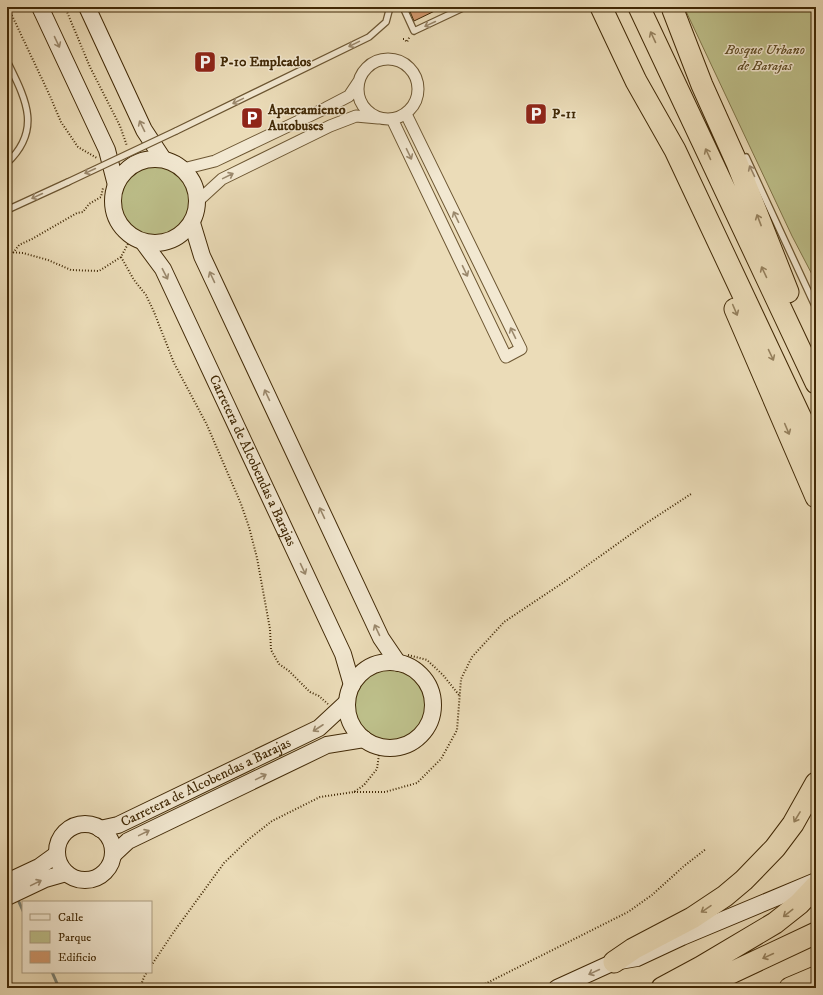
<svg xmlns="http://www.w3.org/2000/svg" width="823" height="995" font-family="'IM FELL DW Pica',serif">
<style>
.green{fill:#bdbf8a;stroke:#7f7448}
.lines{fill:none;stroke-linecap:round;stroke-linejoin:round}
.stream{stroke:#797f72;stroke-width:3}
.building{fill:#cf976c;stroke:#412906}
.lane-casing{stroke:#6c5632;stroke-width:8}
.street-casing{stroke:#6c5632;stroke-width:13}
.secondary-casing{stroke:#412906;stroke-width:18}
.highway-casing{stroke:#412906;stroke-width:23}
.path{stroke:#412906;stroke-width:2;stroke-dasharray:1 2;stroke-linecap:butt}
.lane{stroke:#f2e8d1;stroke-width:5.5}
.street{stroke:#f2e8d1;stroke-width:11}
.secondary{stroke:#f2e8d1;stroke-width:16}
.highway{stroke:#ebdcb8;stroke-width:21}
.lane-bridge-casing{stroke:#6c5632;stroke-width:8;stroke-linecap:butt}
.lane-bridge{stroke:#f2e8d1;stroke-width:5.5}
.oneway{stroke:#9a886c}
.oneway2{stroke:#96825f}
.labels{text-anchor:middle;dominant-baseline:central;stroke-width:3;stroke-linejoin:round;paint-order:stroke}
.park-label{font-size:14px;font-style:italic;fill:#604e27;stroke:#f2e8d1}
.poi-label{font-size:14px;font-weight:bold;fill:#412906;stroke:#f2e8d1;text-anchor:start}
.street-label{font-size:14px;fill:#412906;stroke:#f2e8d1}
</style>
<rect width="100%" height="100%" fill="#ebdcb8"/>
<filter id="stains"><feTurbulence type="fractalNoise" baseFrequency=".005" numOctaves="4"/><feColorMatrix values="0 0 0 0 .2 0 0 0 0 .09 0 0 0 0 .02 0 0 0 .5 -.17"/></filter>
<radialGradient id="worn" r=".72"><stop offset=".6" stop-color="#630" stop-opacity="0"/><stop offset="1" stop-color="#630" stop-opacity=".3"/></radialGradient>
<path class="green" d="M684 7H816V282L792 236Z
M118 201a36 36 0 1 1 72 0a36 36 0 1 1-72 0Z
M354 705a36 36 0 1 1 72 0a36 36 0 1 1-72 0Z"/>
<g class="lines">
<path class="stream" d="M19 902 23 911
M52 972 59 988"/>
</g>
<path class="building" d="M408 7H443L414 21Z"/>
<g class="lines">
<g class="lane-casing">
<path id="lane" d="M403 7 414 31 465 7
M7 61C25 98 43 129 7 163
M176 131 369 37 386 22 390 7
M746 157 816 308
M7 210 68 182"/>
</g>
<g class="street-casing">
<path id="street" d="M358 89a30 30 0 1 1 60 0a30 30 0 1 1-60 0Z
M392 119 506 357 521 349 406 114
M183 169 215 161 326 108 349 96 359 81
M198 201 222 179 330 126 356 116 378 118"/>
</g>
<g class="secondary-casing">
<g id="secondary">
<path d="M40 7 107 150 116 185"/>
<path d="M87 7 144 130 163 159"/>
<circle cx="155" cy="201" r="42"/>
<path d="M192 223 202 256 381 638 398 663"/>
<path id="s1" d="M143 242 163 269 343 654 352 685"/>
<circle cx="390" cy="705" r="43"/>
<circle cx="85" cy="852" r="28"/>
<path id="s2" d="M100 829 118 825 319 728 347 702"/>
<path d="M113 855 128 841 327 745 364 739"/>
<path d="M7 882 39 867 57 854"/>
<path d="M7 897 45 879 66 873"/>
<path d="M557 988 614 962 637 958 682 937 816 881"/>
</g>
</g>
<g class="highway-casing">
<path id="highway" d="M601 7 636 81 675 150 816 450
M639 7 816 383
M673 10 702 85 737 163 788 292
M735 309 816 497
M614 962 633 949 692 918 725 896 744 880 775 848 793 824 816 783
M662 988 701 967 775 923 799 904 816 886
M699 988 816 933
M790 988 816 977"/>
</g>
<path class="path" d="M8 7 50 96 61 122 78 147 97 158
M65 7 90 67 120 126 127 146
M403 39H404L407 42 410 36
M131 160 133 165
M7 252 23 253 48 260 71 270 99 271 121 257 131 238
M13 253 19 245 32 239 77 213 83 212 89 204 101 197 103 188
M121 257 134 280 146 295 154 312 174 363 207 425 241 504 249 527 257 558 270 629 271 650 279 664 289 671 310 692 319 696 328 704
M408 655 427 660 443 675 459 695
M354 792H385L417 783 441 759 457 730 461 679 472 657 504 622 564 582 645 524 691 494
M151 966 173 933 224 863 249 839 272 821 320 797 354 792 364 785 377 769 380 747
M140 988 144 977 147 972
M477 988 628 912 652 895 684 866 706 849"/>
<use href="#lane" class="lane"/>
<use href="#street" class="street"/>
<use href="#secondary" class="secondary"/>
<use href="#highway" class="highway"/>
<g class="lane-bridge-casing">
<path id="lane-bridge" d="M68 182 176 131"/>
</g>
<use href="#lane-bridge" class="lane-bridge"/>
</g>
<defs><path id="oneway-shaft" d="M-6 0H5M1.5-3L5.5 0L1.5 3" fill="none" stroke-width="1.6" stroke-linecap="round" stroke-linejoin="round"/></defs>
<g class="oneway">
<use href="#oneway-shaft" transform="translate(430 24) rotate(155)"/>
<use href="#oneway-shaft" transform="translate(57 42) rotate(65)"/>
<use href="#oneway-shaft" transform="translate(354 44) rotate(154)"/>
<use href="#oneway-shaft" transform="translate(238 101) rotate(154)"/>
<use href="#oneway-shaft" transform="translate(142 126) rotate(-116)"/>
<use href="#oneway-shaft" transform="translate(409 154) rotate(64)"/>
<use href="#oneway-shaft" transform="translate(90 171) rotate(155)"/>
<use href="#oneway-shaft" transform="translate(752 171) rotate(-115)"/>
<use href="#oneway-shaft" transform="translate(228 176) rotate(-26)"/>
<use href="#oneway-shaft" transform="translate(37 196) rotate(155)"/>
<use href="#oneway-shaft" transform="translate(456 217) rotate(-116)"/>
<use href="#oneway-shaft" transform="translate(465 271) rotate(64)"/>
<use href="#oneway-shaft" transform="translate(165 274) rotate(63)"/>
<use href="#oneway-shaft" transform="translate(212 277) rotate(-115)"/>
<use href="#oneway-shaft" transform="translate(513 333) rotate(-116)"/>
<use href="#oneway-shaft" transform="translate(267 395) rotate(-115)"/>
<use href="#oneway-shaft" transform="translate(322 513) rotate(-115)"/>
<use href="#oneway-shaft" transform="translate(303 569) rotate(65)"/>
<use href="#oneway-shaft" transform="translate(377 630) rotate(-115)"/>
<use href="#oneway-shaft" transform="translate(318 728) rotate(147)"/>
<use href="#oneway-shaft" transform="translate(261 777) rotate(-26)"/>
<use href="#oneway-shaft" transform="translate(144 833) rotate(-26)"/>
<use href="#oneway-shaft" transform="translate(36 883) rotate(-26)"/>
<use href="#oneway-shaft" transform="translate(594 972) rotate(155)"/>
</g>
<g class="oneway2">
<use href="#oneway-shaft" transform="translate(653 37) rotate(-115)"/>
<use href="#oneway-shaft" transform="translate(708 154) rotate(-115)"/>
<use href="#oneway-shaft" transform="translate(759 220) rotate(-111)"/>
<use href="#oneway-shaft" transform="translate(764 272) rotate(-115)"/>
<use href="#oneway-shaft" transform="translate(735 310) rotate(67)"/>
<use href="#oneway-shaft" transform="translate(771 355) rotate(65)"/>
<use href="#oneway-shaft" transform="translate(787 429) rotate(67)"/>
<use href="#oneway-shaft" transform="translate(797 817) rotate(121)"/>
<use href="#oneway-shaft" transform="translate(706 909) rotate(146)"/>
<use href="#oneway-shaft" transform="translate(788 913) rotate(142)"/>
<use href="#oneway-shaft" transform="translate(768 956) rotate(155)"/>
</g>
<defs>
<g id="parking-square" transform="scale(1.15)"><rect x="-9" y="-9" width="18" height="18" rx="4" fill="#8f2418" stroke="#f2e8d1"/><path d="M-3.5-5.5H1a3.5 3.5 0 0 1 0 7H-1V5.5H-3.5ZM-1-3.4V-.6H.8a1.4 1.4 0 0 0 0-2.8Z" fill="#fff"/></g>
</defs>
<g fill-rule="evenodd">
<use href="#parking-square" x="205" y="62"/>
<use href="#parking-square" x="536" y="114"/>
<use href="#parking-square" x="252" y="118"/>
</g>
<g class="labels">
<g class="park-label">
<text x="765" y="50">Bosque Urbano<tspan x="765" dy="16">de Barajas</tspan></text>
</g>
<g class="poi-label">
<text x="220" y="62">P-10 Empleados</text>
<text x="268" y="110">Aparcamiento<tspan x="268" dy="16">Autobuses</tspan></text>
<text x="552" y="114">P-11</text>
</g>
<g class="street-label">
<text stroke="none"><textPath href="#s1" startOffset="245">Carretera de Alcobendas a Barajas</textPath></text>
<text stroke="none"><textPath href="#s2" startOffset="116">Carretera de Alcobendas a Barajas</textPath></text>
</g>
</g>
<rect width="823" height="995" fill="none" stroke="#ebdcb8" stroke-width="24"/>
<rect x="8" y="8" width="807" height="979" fill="none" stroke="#412906" stroke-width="2"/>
<rect x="12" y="12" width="799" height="971" fill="none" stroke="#412906"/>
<rect x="22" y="901" width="130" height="72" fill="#f2e8d1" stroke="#ab9c80"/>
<rect x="30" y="914" width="20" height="6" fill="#f2e8d1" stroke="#ab9c80"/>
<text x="58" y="921" font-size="12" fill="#412906">Calle</text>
<rect x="30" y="931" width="20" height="12" fill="#bdbf8a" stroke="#ab9c80"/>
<text x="58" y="941" font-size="12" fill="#412906">Parque</text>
<rect x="30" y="951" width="20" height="12" fill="#cf976c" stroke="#ab9c80"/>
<text x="58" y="961" font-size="12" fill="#412906">Edificio</text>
<rect width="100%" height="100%" filter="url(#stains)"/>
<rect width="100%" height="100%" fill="url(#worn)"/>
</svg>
